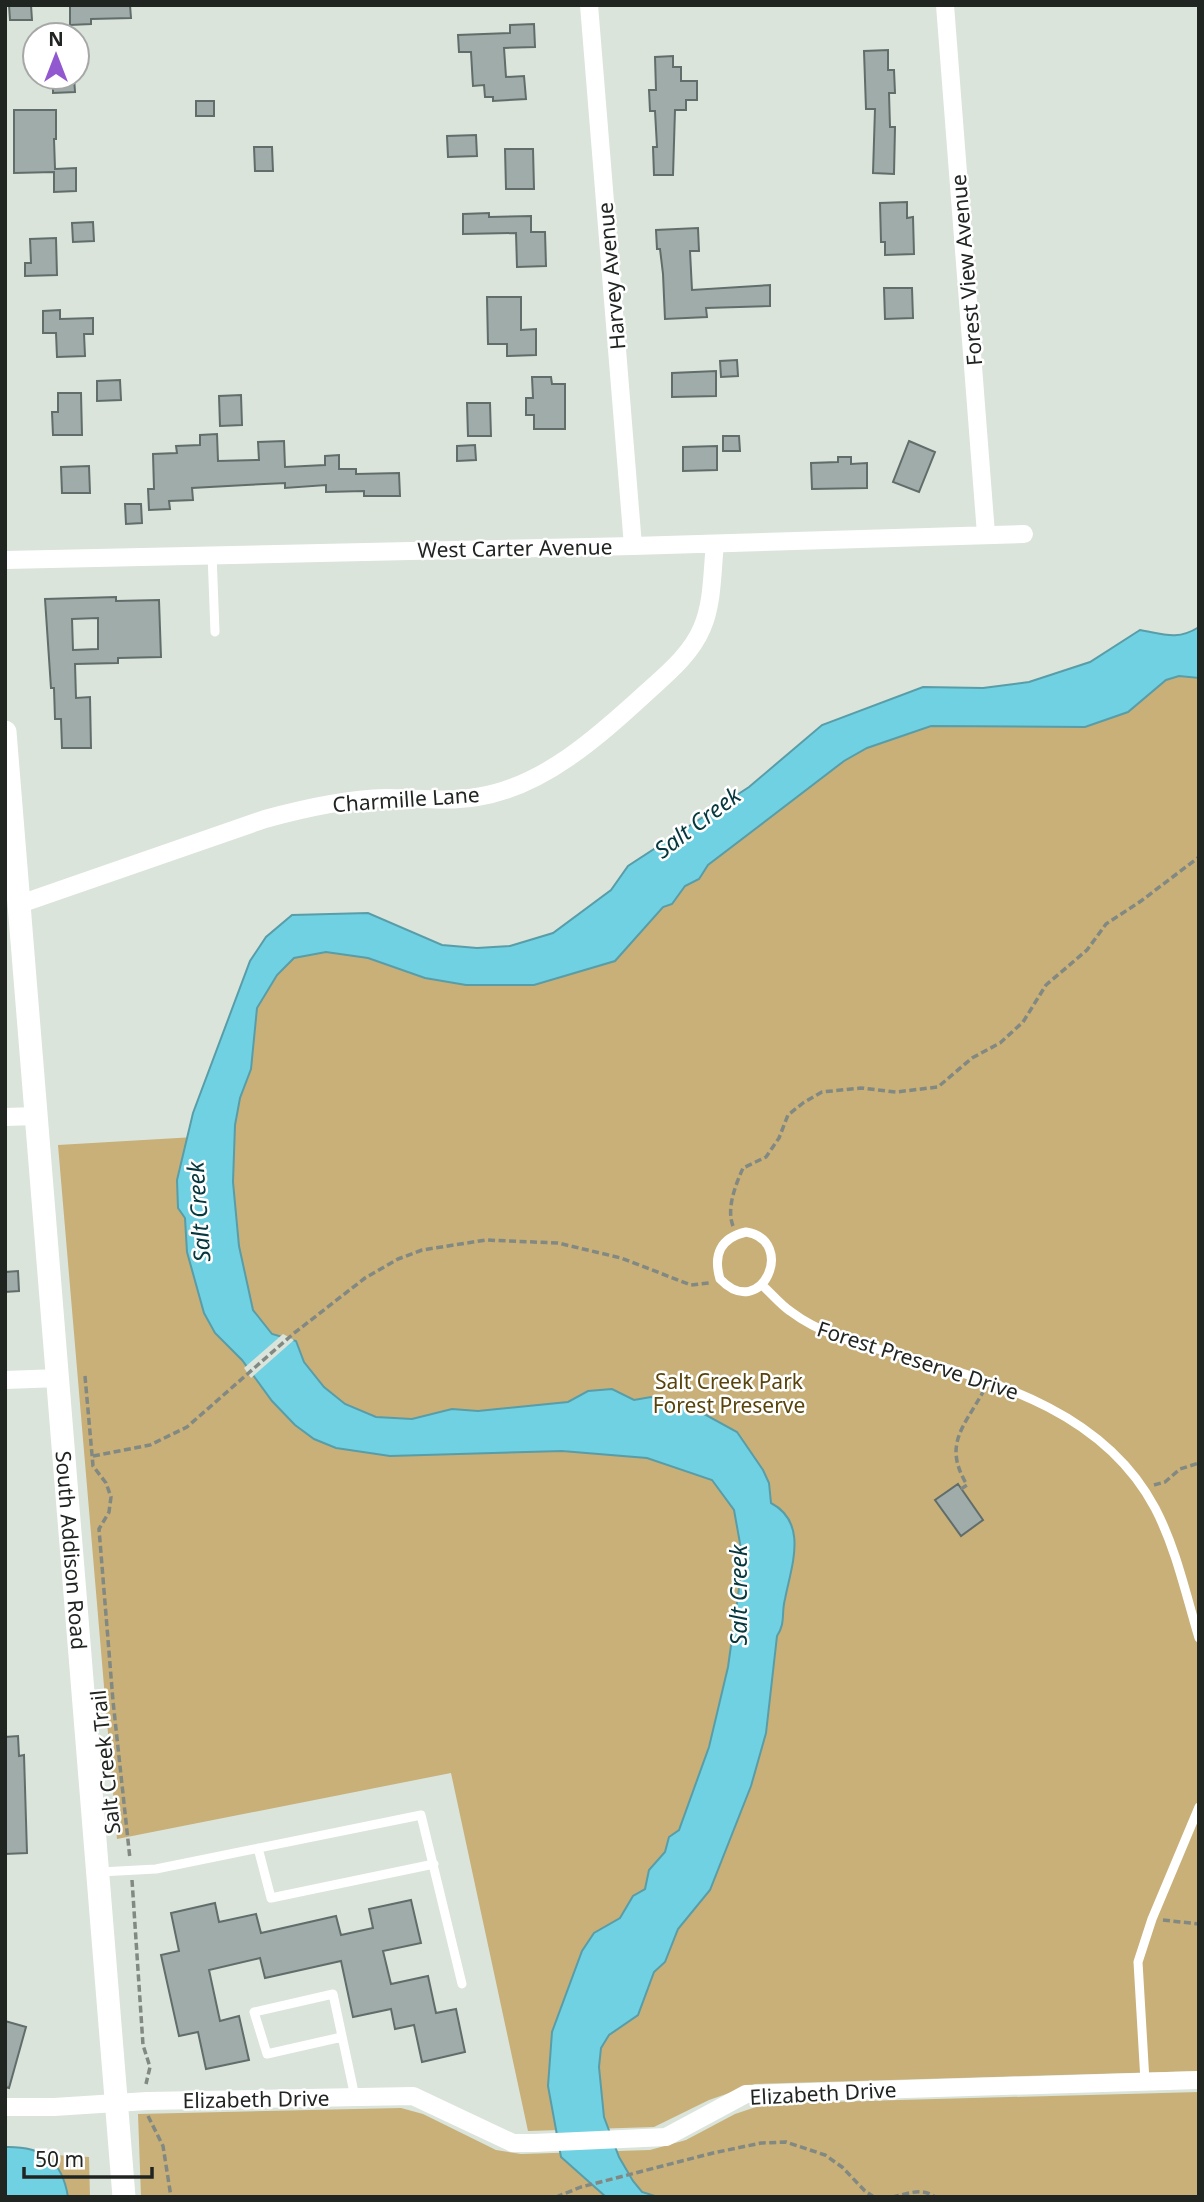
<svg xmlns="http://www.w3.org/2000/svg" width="1204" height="2202" font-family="'Noto Sans',sans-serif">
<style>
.green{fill:#c8b078}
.water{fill:#6fd1e2;stroke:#589da8;stroke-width:2}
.pier{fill:#dae4db}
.building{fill:#9faca9;stroke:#616d6a;stroke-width:2;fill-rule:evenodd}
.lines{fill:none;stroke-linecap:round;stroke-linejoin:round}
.path{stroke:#828983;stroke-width:3.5;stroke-dasharray:7 3.5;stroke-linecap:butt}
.service{stroke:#fff;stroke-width:9}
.minor{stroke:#fff;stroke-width:18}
.tertiary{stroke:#fff;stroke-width:23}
.labels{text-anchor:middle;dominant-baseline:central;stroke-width:5;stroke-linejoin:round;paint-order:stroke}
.street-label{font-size:21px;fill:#212522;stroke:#fff}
.park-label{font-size:21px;fill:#58430b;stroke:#fff}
.water-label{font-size:23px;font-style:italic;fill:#06373e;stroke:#fff}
</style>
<rect width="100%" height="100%" fill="#dae4db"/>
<path class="green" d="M1199 653V2071L755 2084 709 2100 654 2127 528 2131 451 1773 117 1839 58 1145 212 1136 256 976 320 935 516 968 882 726Z
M1199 2092V2197H141L138 2114 401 2108 423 2114 496 2150 521 2154 650 2150 686 2140 735 2114 759 2106 790 2103Z
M5 2152 89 2157 90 2197H5Z"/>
<path class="water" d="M1199 627V678L1179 676 1166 680 1128 712 1085 727 931 726 867 748 844 761 708 865 699 879 685 886 672 904 663 907 615 961 534 985H466L425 978 368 958 326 952 294 958 277 975 257 1008 251 1069 240 1098 235 1125 233 1182 239 1246 253 1310 272 1334 296 1341 304 1362 324 1387 345 1404 376 1417 412 1419 452 1409 478 1411 568 1402 588 1391 612 1389 634 1400 651 1397 670 1403 686 1404 737 1432 763 1470 769 1483 771 1503C809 1523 791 1567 785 1599 781 1614 786 1622 777 1636L766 1733 751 1786 710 1890 678 1929 665 1962 654 1972 638 2015 609 2035 601 2048 599 2067 604 2117 619 2157 633 2181 642 2192 658 2197H606L561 2157 548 2086 552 2032 582 1951 594 1933 620 1918 633 1896 645 1889 649 1870 665 1852 669 1837 679 1830 709 1747 728 1667 743 1560 734 1510 712 1480 647 1458 562 1451 390 1456 336 1448 314 1439 295 1425 272 1401 242 1360 215 1333 204 1313 187 1252 185 1218 178 1208 177 1180 193 1113 250 961 266 937 292 915 368 913 442 945 477 948 510 946 553 933 611 890 628 866 749 787 822 725 923 687 983 688 1029 682 1090 662 1140 630C1163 634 1177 641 1199 627Z
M5 2147C43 2146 62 2160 68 2197H5Z"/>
<path class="pier" d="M283 1334 294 1340 251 1378 244 1368Z"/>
<path class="building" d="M9 5H31L32 20H10Z
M70 5H130L131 18 91 19V24L70 25Z
M534 24 535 47 504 48 506 77 524 76 526 99 493 101V97H485L484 85 473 86 471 52H459L458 35 510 33V25Z
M888 50V70H894L895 93H889L890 127H895L894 174 873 173 875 109H866L864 51Z
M673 56V67H681V81H697V100H686V110H675L673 175H654L653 147H657L655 111H650L649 90H656L655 57Z
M53 77H74L75 92 53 93Z
M196 101H214V116H196Z
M14 110H56V139H54L55 169 76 168V191L54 192V172L14 173Z
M476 135 477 156 448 157 447 136Z
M254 147H272L273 171H255Z
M505 149H533L534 189H506Z
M907 202V218L913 217 914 254 885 255V242H881L880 203Z
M489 213V217L531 216V232H545L546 266 517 267 516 233 463 234V214Z
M93 222 94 241 73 242 72 223Z
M698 228 699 251H690L692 290 770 285V306L706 308 707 317 665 319 663 274 660 249H657L656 230Z
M56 238 57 275 25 276V263H31L30 239Z
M884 288H912L913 318 885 319Z
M487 297H521V330L536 329V355L507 356V344H488Z
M60 310V319L93 318V334H84L85 356 57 357 56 333H43V311Z
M737 360 738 376 721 377 720 361Z
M716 371V396L672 397V373Z
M532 377H551L552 384H565V429H534V415H526V398H533Z
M120 380 121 400 97 401V381Z
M58 393H81L82 435H53L52 412H58Z
M241 395 242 425 220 426 219 396Z
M467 403H490L491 436H468Z
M217 434 218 461 259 460 258 442 284 441 285 467 325 465V456L339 455V469H356V474L399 473 400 496H364V491L326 492V485L285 488V483L246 485 192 488 193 500 169 501 170 509 149 510 148 489H154L153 454 177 453 176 446 200 445V435Z
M723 436H739L740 451H723Z
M909 441 935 452 919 492 893 482Z
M475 445 476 460 457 461V446Z
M717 446V470L683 471V447Z
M838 457H851V464L867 463V488L812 489 811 463 838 462Z
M89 466 90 493H62L61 467Z
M125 504H141L142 523 126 524Z
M116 597V601L159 600 161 657 118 658V663L75 664 76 698 90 697 91 748H62L61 719H55L54 688H51L45 599ZM98 618V649L73 650 72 619Z
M18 1271 19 1291 5 1292V1272Z
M958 1484 983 1520 961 1536 935 1500Z
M18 1736 19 1756 24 1755 27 1853 5 1854V1737Z
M411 1900 421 1943 383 1951 391 1984 428 1976 436 2013 456 2009 465 2052 422 2062 414 2025 395 2029 391 2009 353 2017 341 1961 265 1978 260 1958 209 1970 220 2021 239 2016 249 2060 206 2069 198 2032 179 2036 161 1955 179 1951 171 1913 215 1903 219 1922 256 1914 261 1933 336 1916 341 1935 373 1928 369 1909Z
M5 2021 26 2027 9 2088 5 2087Z"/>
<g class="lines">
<path class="path" d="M733 1226C726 1208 736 1184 743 1168L766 1157 779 1138 788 1115 803 1103 822 1092 861 1088 896 1092 938 1087 972 1058 1000 1043 1023 1022 1046 985 1087 950 1106 924 1141 901 1199 857
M85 1376 93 1466 106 1483 111 1497 109 1512 99 1529 113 1701 130 1859
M93 1456 150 1445 187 1427 293 1334 365 1278 398 1259 422 1250 486 1240 558 1243 621 1258 691 1285 709 1283
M1154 1485 1165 1482 1180 1469 1199 1463
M961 1489 967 1485C943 1445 963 1428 983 1392
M132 1880 143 2045 150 2067 146 2084
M1163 1920 1199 1924
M148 2116 163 2146 171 2197
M556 2197 581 2187 713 2153 761 2143 786 2142 825 2155 842 2167 865 2191 874 2197
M892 2197C907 2194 922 2187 935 2197"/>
<path class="service" d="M212 554 215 632
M746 1232C797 1240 762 1323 720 1279 713 1255 720 1238 746 1232Z
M763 1286C772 1294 780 1304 790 1311 824 1337 867 1346 908 1357 1003 1384 1105 1414 1155 1508 1176 1548 1186 1595 1199 1638
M258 1848 271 1898 434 1864
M100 1872 156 1869 421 1815 462 1984
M342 2037 267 2054 254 2012 333 1994 355 2097
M1145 2081 1138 1962 1152 1919 1199 1807"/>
<path class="minor" d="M589 5 633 546
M945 5 986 534
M5 560 633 546 1024 534
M20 904 265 819C305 808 345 799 386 798 416 798 447 802 477 797 543 787 599 736 647 692 668 673 691 654 702 628 713 603 712 571 715 544
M5 1117 37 1116
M5 1380 59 1378
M5 2107H54L147 2101 413 2096 513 2143H534L666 2137 746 2094 1199 2080"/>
<path class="tertiary" id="s1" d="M5 732 124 2197"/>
</g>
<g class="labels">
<g class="street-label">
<text transform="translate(966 270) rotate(-95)">Forest View Avenue</text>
<text transform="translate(611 276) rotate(-95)">Harvey Avenue</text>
<text transform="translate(515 548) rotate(-1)">West Carter Avenue</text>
<text transform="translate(406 799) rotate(-4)">Charmille Lane</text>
<text transform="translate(918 1360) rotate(18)">Forest Preserve Drive</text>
<text stroke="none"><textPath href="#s1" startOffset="821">South Addison Road</textPath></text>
<text transform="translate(105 1762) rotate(-96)">Salt Creek Trail</text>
<text transform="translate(823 2093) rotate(-3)">Elizabeth Drive</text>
<text transform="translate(256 2099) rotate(-1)">Elizabeth Drive</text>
</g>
<g class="park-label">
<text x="729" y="1381">Salt Creek Park<tspan x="729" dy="24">Forest Preserve</tspan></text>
</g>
<g class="water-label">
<text transform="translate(697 822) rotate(-37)">Salt Creek</text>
<text transform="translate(198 1212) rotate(-94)">Salt Creek</text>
<text transform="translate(738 1595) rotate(-90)">Salt Creek</text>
</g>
</g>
<rect width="1204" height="2202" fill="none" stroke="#212522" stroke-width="14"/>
<g transform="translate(56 56)"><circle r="33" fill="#ffffff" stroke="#a6a8a7" stroke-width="2"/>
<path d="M0-5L12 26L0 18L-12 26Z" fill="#9158d0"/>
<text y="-10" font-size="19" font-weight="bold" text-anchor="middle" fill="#212522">N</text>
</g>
<path d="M24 2167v10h128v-10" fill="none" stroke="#212522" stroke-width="3.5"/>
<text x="35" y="2167" font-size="21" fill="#212522" stroke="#ffffff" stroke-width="5" paint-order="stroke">50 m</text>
</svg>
